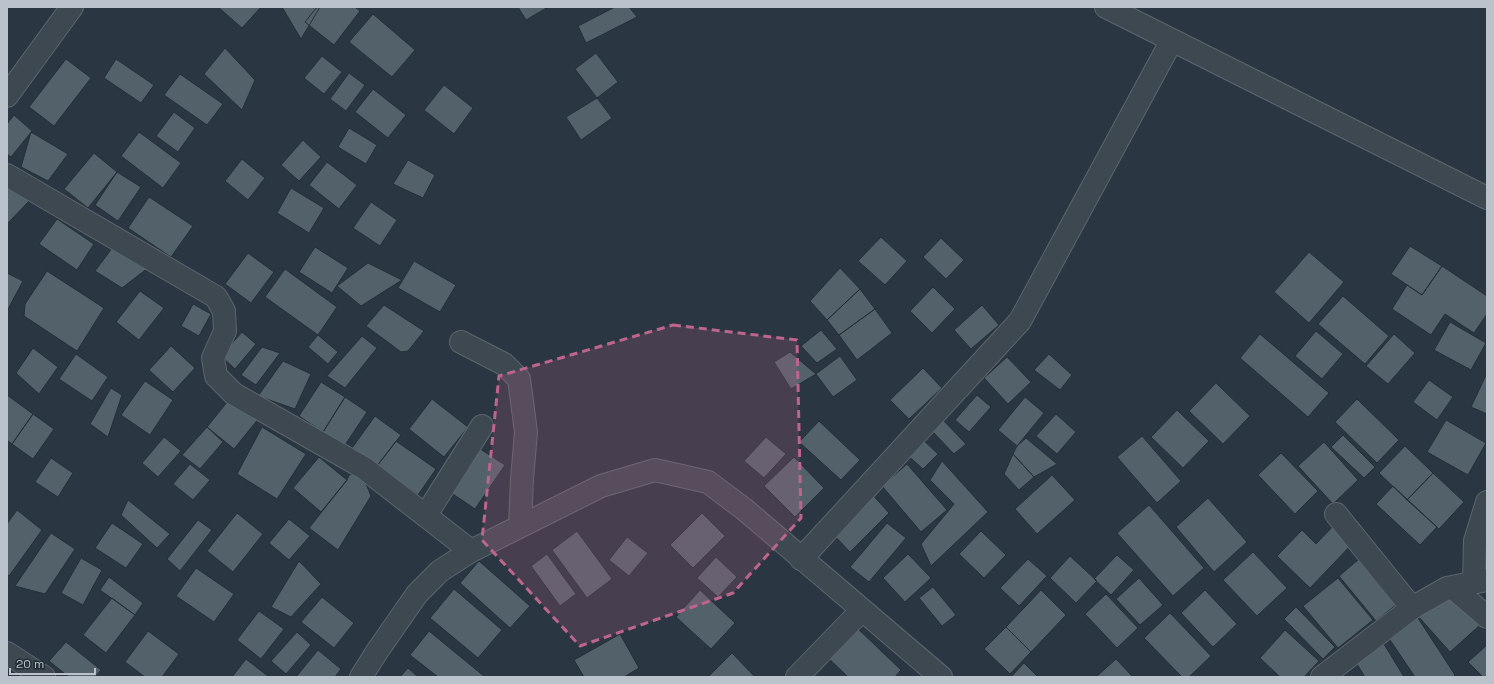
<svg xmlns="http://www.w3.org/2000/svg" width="1494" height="684" font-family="'Space Grotesk',sans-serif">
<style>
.building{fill:#53616b;stroke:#242f38}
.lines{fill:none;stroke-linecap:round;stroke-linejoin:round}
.minor-casing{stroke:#5b666e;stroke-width:24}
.tertiary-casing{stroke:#5b666e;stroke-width:24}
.minor{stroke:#3e4851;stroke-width:22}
.tertiary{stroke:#3e4851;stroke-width:22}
.marked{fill:#be658d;fill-opacity:0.2;stroke:#be658d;stroke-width:3;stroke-dasharray:8 5;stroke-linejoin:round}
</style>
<rect width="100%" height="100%" fill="#2a3641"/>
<path class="building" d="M218 7H261L242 28Z
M282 7H320L301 39Z
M317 7H355L360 11 334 45 305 22Z
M518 7H548L526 20Z
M615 7H629L637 17 586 43 578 26Z
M373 14 415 50 392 77 349 42Z
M225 48 255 80 242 110 204 74Z
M596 53 618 82 597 98 575 69Z
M322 56 342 72 324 94 304 78Z
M66 59 91 78 54 126 29 107Z
M116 59 154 85 141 103 104 78Z
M349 73 365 85 346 111 330 99Z
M180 74 223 104 207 125 164 95Z
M444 85 473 108 454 134 424 110Z
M373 89 406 115 388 138 355 112Z
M597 98 612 118 581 140 566 117Z
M174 112 195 128 178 152 156 136Z
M14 115 32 131 11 157 7 154V124Z
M349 128 377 145 366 164 338 147Z
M31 132 68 154 48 181 21 167Z
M139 132 181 163 163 188 121 156Z
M303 140 321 157 299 181 281 165Z
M94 153 117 172 88 208 64 189Z
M242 159 265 178 248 200 225 181Z
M408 160 435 175 423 198 393 184Z
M327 162 357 185 339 209 309 185Z
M117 172 141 187 118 221 95 205Z
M7 183 32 198 7 224Z
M291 188 324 208 309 233 277 213Z
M149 197 193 226 171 257 128 228Z
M371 202 397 220 380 246 353 228Z
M57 219 94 244 77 270 39 244Z
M881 237 907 261 885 285 858 261Z
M941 238 964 260 946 279 923 257Z
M1410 246 1442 266 1422 295 1391 274Z
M113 247 148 268 122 288 95 271Z
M315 247 348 268 332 293 299 272Z
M1309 252 1344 282 1309 323 1274 292Z
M248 253 274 272 251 303 225 284Z
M414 261 456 285 440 312 398 288Z
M368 263 402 280 361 306 337 286Z
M1442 266 1487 296V314L1474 333 1445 314 1431 335 1392 309 1407 285 1422 295Z
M840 268 860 289 827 320 810 301Z
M285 269 337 307 318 335 265 297Z
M47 271 104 308 77 351 24 316 25 304Z
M7 273 23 281 7 311Z
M933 287 955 309 932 333 910 311Z
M860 289 875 309 839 335 827 320Z
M140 291 164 308 139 340 116 322Z
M1343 296 1389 336 1365 364 1318 324Z
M193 304 211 314 199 336 181 326Z
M384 305 424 331 408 351 401 352 366 326Z
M982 305 999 325 971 349 954 330Z
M875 309 892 333 857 360 839 335Z
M1450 322 1486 343 1471 370 1434 350Z
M821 330 837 349 817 363 801 346Z
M1316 331 1343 354 1322 379 1295 356Z
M242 332 256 344 235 369 221 356Z
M1260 334 1329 393 1308 417 1240 358Z
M1394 334 1415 353 1388 384 1366 366Z
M318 335 338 352 328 364 308 347Z
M362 336 377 348 345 388 327 376Z
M171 346 195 368 173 392 149 370Z
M262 347 280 353 256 385 241 375Z
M33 348 58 367 39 394 16 373Z
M790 352 816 374 791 389 774 362Z
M76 354 108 377 92 401 59 379Z
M1049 354 1072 375 1060 390 1034 370Z
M840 356 857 380 833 397 816 374Z
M1007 357 1031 382 1008 404 984 378Z
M283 361 311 374 295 409 258 396Z
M923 368 942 388 909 419 890 400Z
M1487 373V414L1471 407Z
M1429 380 1453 397 1437 420 1413 402Z
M145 381 173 400 150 435 121 415Z
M321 382 345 397 323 432 299 416Z
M1216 383 1250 416 1223 444 1189 411Z
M111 388 122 395 108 437 90 424Z
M7 395 33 414 12 444 7 440Z
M977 395 991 407 969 432 955 420Z
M232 396 259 418 234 449 207 427Z
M345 397 367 412 345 445 323 432Z
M1025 397 1044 413 1017 446 998 430Z
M432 399 468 427 444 457 409 429Z
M1357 399 1399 440 1377 463 1335 422Z
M1177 410 1209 441 1183 468 1151 437Z
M33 414 54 429 33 459 12 444Z
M1056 414 1076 432 1057 454 1036 436Z
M375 416 401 435 377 466 352 448Z
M943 420 966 444 954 454 932 431Z
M1446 420 1486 443 1468 475 1427 452Z
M819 421 860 460 841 480 799 442Z
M207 427 223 442 200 469 182 455Z
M262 427 306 454 277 499 237 474Z
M1343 435 1375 467 1364 478 1331 447Z
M1142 436 1181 481 1157 503 1117 457Z
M164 437 181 451 158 477 142 463Z
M766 437 786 454 764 478 744 461Z
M921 438 938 454 923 469 906 454Z
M1026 438 1057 464 1034 477 1013 454 1017 446Z
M396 441 436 469 418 495 377 466Z
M1324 442 1358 480 1333 504 1298 466Z
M474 445 505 465 475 509 444 488Z
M1405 446 1433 473 1407 500 1379 473Z
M1281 453 1318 491 1295 514 1258 475Z
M1013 454 1034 477 1019 490 1004 474Z
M319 457 347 480 321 512 293 488Z
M794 457 824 488 795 517 764 486Z
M51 458 73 473 58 497 35 482Z
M942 461 988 512 931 566 921 544 954 504 930 480Z
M190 464 210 480 193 500 173 484Z
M907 464 947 510 921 532 882 486Z
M361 472 371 496 338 550 309 528 347 480 349 475Z
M1433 473 1464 502 1439 529 1407 500Z
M1052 475 1075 500 1037 534 1015 509Z
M1393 486 1437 527 1420 545 1376 504Z
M871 493 889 513 850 552 831 532Z
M1208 498 1247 542 1214 572 1176 527Z
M128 500 170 534 157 548 121 515Z
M1149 505 1204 568 1173 596 1117 533Z
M17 510 42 530 9 576 7 574V524Z
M237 513 263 534 233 572 207 551Z
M702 513 725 536 693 568 670 545Z
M289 519 310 536 289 560 269 543Z
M198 520 212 530 180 571 167 559Z
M112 523 143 544 126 568 95 548Z
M887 523 906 538 869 582 850 567Z
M1336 523 1355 541 1310 588 1277 556 1302 530 1316 544Z
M577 531 612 579 587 598 552 550Z
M981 531 1006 555 984 578 959 554Z
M51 533 75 549 45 594 15 586Z
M627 537 648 553 629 576 609 560Z
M1253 552 1287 588 1257 616 1223 580Z
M547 554 576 594 560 606 531 566Z
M908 554 931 578 905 602 883 578Z
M1365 554 1403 599 1376 621 1339 576Z
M1117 555 1134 570 1111 595 1094 579Z
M1070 556 1097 581 1076 603 1050 578Z
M716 557 737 577 718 597 697 578Z
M81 558 102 570 83 605 61 593Z
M1028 559 1047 576 1019 606 1000 588Z
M299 561 321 584 291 617 271 607Z
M479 561 530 606 510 628 460 583Z
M196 568 234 594 214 622 176 596Z
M109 577 143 603 135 615 100 590Z
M1139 578 1163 605 1140 625 1116 599Z
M1338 578 1373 620 1338 648 1303 606Z
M933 587 956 615 942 626 919 598Z
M454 589 502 630 478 658 430 618Z
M700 590 735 623 711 649 676 617Z
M1041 590 1066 615 1031 652 1006 627Z
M1205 590 1237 624 1213 647 1181 613Z
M1448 590 1479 626 1450 652 1418 616Z
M1106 594 1138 628 1117 648 1085 614Z
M322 597 354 623 334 648 301 622Z
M112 598 135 615 106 653 83 635Z
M1296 607 1335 647 1323 659 1284 619Z
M259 611 284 629 261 659 237 640Z
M1170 613 1211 656 1189 677H1182L1144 638Z
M1418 618 1455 675 1453 677H1415L1388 637Z
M853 624 901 670 895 677H848L824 654Z
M1006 627 1031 652 1010 674 984 649Z
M1285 630 1319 661 1304 677H1280L1260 658Z
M148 631 179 654 162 677H145L125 662Z
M429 631 485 677H438L410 655Z
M297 632 311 645 286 674 271 661Z
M620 634 639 668 624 677H584L574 660Z
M66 642 101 670 95 677H69L49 661Z
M1384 644 1404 677H1365L1355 661Z
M1487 645V677H1483L1468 662Z
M318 650 341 669 335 677H296Z
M732 653 755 677H708Z
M246 659 269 677H232Z
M1116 659 1133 677H1096Z
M1024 663 1038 677H1011Z
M408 668 418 677H400Z"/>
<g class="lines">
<g class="minor-casing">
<path id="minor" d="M1106 7 1487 198
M7 96 72 7
M7 175 216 297 224 311 225 331 213 358 216 376 234 394 364 468 471 551
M461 342 504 364 519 379 526 432 522 479 520 526
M1336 514 1412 608
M426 515 482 426
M801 559 1020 321 1172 40
M1474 582 1475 541 1487 502
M1453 588 1487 617
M797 677 862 610"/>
</g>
<g class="tertiary-casing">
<path id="tertiary" d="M7 653 44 677
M361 677 376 653 417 594 440 571 471 551 601 486 655 470 708 482 744 509 941 677
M1322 677 1412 608 1447 588 1487 580"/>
</g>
<use href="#minor" class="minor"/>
<use href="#tertiary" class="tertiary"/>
</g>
<path class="marked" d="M673 325 797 340 801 518 733 593 580 646 482 540 499 376Z"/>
<rect width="1494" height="684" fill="none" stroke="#bac3cb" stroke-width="16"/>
<path d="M10 668v6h85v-6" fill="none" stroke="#bac3cb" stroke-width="2"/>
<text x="16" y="668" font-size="12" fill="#bac3cb" stroke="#222d36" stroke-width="3" paint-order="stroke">20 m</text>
</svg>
